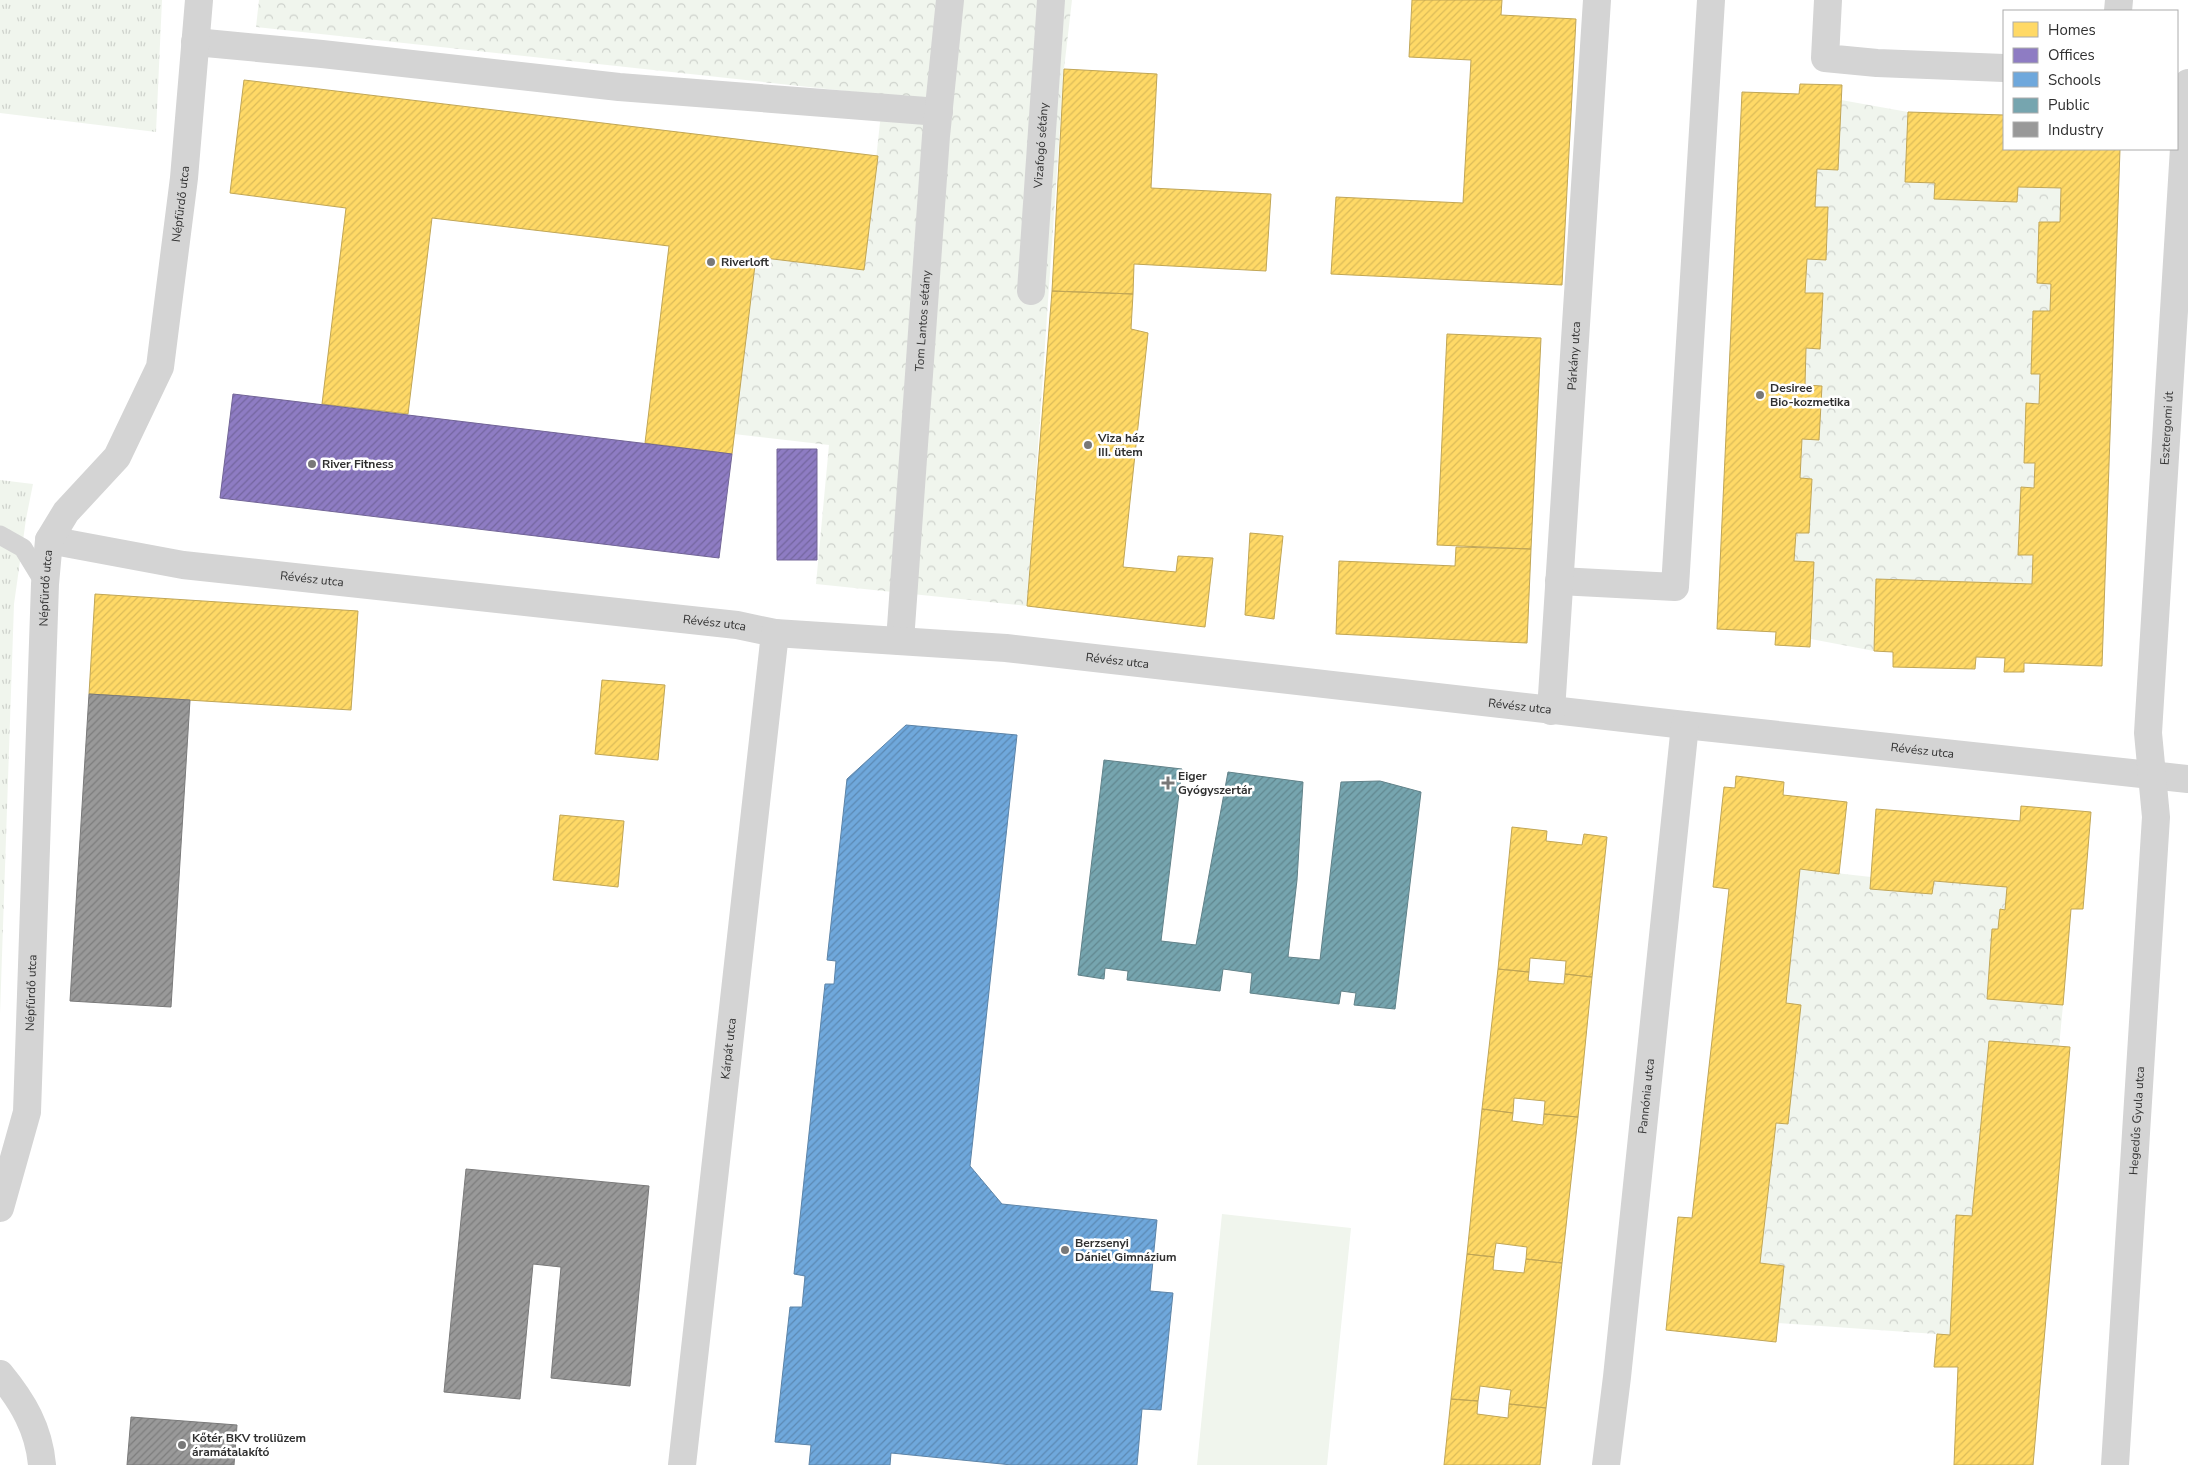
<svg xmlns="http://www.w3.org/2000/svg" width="2188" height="1465" font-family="'Nunito Sans',sans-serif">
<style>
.grass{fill:url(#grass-tufts)}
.forest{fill:url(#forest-crowns)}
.garden{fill:#f0f5ed}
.homes{fill:url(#homes-hatch);stroke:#c1a656}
.offices{fill:url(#offices-hatch);stroke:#726597}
.schools{fill:url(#schools-hatch);stroke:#5c84a8}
.public{fill:url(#public-hatch);stroke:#618289}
.industry{fill:url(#industry-hatch);stroke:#7a7a7a}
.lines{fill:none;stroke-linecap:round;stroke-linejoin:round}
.service{stroke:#d4d4d4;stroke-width:19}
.pedestrian{stroke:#d4d4d4;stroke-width:28}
.minor{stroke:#d4d4d4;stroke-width:28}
.tertiary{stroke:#d4d4d4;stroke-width:28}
.poi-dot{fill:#787878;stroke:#fff;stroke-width:2}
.labels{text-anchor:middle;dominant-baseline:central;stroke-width:5;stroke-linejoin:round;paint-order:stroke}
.street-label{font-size:12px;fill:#303030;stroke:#fff}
.poi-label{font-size:12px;font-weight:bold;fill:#303030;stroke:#fff;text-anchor:start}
</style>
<defs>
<pattern id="grass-tufts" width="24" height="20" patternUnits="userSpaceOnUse" patternTransform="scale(1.25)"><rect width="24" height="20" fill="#f0f5ed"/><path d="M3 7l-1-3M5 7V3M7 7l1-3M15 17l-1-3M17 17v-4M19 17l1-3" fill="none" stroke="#ced2cc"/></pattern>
<pattern id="forest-crowns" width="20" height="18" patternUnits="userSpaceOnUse" patternTransform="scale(1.25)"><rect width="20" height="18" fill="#f0f5ed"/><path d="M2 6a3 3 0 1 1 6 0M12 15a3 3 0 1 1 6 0" fill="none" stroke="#ced2cc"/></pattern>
<pattern id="homes-hatch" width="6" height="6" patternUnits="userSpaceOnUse" patternTransform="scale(1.25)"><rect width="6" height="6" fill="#ffd966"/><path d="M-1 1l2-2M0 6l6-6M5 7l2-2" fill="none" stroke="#dbbb59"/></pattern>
<pattern id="offices-hatch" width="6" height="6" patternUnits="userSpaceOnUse" patternTransform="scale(1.25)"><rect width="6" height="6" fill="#8e7cc3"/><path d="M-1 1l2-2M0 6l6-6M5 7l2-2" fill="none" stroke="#74669f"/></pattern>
<pattern id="schools-hatch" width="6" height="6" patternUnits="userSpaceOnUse" patternTransform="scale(1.25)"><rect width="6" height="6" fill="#6fa8dc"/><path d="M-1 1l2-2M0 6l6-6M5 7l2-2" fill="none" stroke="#5c89b3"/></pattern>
<pattern id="public-hatch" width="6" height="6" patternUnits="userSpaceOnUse" patternTransform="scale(1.25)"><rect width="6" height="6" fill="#76a5af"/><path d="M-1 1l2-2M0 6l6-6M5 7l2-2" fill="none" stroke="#61878f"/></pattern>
<pattern id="industry-hatch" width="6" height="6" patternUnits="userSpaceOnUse" patternTransform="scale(1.25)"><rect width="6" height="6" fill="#999"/><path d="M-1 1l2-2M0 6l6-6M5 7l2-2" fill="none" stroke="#7d7d7d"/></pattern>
</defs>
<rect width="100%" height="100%" fill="#fff"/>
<path class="grass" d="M0 0H162L156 132 0 113Z
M0 480 33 484 26 519 14 604 0 1014Z"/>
<path class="forest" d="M259 0H1072L1064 69 1027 606 816 584 829 445 734 434 756 257 864 270 883 95 256 27Z
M1841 100 1908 112 1905 182 1935 183 1934 199 2017 202 2018 187 2061 188 2060 222H2039L2037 283 2051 284 2050 311H2033L2031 374H2040L2039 404 2027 403 2024 463H2035L2034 488H2021L2019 554 2033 555 2032 584 1876 579 1874 651 1811 639 1814 562 1794 561 1796 533H1809L1812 479 1800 478 1802 439 1819 440 1822 386 1805 385 1806 348 1820 349 1823 294 1806 293 1807 259H1826L1828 207H1815L1817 169 1838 170Z
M1800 869 1871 877 1870 889 1932 894 1934 881 2007 887 2005 910 2000 909 1998 929 1992 930 1987 999 2063 1005 2059 1047 1989 1042 1972 1216H1956L1950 1335 1778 1323 1784 1266 1760 1263 1776 1123 1788 1124 1801 1005 1786 1003Z"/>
<path class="garden" d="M1222 1214 1351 1228 1327 1465H1197Z"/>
<path class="homes" d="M1412 0H1502L1501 15 1576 19 1562 285 1331 274 1336 197 1463 203 1471 60 1409 57Z
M1064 69 1157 74 1151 188 1271 194 1266 271 1134 264 1133 294 1052 291Z
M244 80 878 156 864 270 756 257 732 454 645 443 669 246 432 218 408 414 322 404 346 208 230 193Z
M1800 84 1842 85 1838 170 1817 169 1815 207H1828L1826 260 1807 259 1805 293H1823L1820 349 1806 348 1805 385 1822 386 1819 440 1802 439 1800 478 1812 479 1809 533H1796L1794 561 1814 562 1810 647 1775 645 1776 632 1717 629 1742 92 1799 94Z
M1908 112 2004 115V149H2120L2102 666 2024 663V672H2004L2005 658 1976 657 1975 669 1893 667V652L1874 651 1876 579 2032 584 2033 555H2018L2021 487 2034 488 2035 463H2024L2026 403 2039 404 2040 374H2031L2033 311H2050L2051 284 2037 283 2039 222H2060L2061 188 2018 187 2017 202 1934 199 1935 183 1905 182Z
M1052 291 1133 294 1131 329 1148 333 1123 567 1176 572 1178 556 1213 558 1205 627 1027 606Z
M1447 334 1541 338 1531 549 1437 545Z
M1250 533 1283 536 1274 619 1245 615Z
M1456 547 1531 549 1527 643 1336 634 1339 561 1455 566Z
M95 594 358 611 351 710 89 694Z
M602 680 665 685 658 760 595 754Z
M1736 776 1784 782 1783 795 1847 802 1839 874 1800 869 1786 1003 1801 1005 1788 1124 1776 1123 1760 1263 1784 1266 1776 1342 1666 1330 1678 1217 1692 1218 1729 889 1713 887 1724 787 1735 788Z
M2021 806 2091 812 2083 909H2071L2063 1005 1987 999 1992 929H1998L2000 909 2005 910 2007 887 1934 881 1932 894 1870 889 1876 809 2020 821Z
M560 815 624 821 618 887 553 880Z
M1512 827 1547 831 1546 841 1582 845 1584 834 1607 837 1592 977 1565 974 1566 961 1530 958 1529 972 1498 969Z
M1498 969 1529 972 1528 981 1564 984 1565 974 1592 977 1578 1117 1544 1114 1545 1101 1514 1098 1513 1113 1482 1109Z
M1989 1041 2070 1047 2033 1465H1954L1958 1367H1934L1937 1334 1950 1335 1956 1215 1972 1216Z
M1482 1109 1513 1113 1512 1121 1543 1125 1544 1114 1578 1117 1562 1263 1526 1259 1527 1247 1496 1243 1494 1257 1467 1254Z
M1467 1254 1494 1257 1493 1270 1524 1273 1526 1259 1562 1263 1546 1408 1509 1404 1511 1390 1480 1386 1478 1401 1451 1399Z
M1451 1399 1478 1401 1477 1414 1508 1418 1509 1404 1546 1408 1540 1465H1444Z"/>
<path class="offices" d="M233 394 732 454 719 558 220 498Z
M777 449H817V560H777Z"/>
<path class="schools" d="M906 725 1017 735 970 1166 1002 1204 1157 1220 1150 1291 1173 1293 1161 1410 1142 1409 1137 1465H1012L891 1453 890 1465H809L811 1445 775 1442 790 1307H802L805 1276 794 1274 825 984H834L836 961 827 960 847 779Z"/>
<path class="public" d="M1104 760 1182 769 1161 941 1196 945 1228 772 1303 782 1297 880 1288 957 1320 960 1341 782 1380 781 1421 792 1395 1009 1354 1005 1356 993 1341 991 1339 1004 1250 993 1252 973 1223 969 1220 991 1127 980 1128 971 1105 968 1104 979 1078 975Z"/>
<path class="industry" d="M89 694 190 700 171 1007 70 1001Z
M466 1169 649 1186 630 1386 551 1378 561 1267 533 1264 520 1399 444 1392Z
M131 1417 237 1425 234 1465H127Z"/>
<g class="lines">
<path class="service" d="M0 535 23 548 45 584"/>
<g class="pedestrian">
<path d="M195 42 322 54 619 87 939 112"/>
<path id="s1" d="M1031 291 1051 0"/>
<path id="s2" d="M900 641 936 136 950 0"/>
</g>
<g class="minor">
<path d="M1828 0 1825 58 1877 63 2004 68"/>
<path d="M2118 11 2119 0"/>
<path id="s3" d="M49 540 183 565 737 625 775 633 1006 648 1685 725 2188 779"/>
<path d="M1559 581 1675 587 1711 0"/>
<path id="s4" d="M1551 711 1597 0"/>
<path id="s5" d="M682 1465 775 633"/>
<path id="s6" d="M1606 1465 1617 1377 1685 725"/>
<path id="s7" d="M2115 1465 2156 817 2148 733 2188 83"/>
</g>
<g class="tertiary">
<path id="s8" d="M0 1208 27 1112 45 584 49 540 66 512 117 457 160 367 184 178 199 0"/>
<path d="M0 1374C23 1402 39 1429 42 1465"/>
</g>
</g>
<g class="poi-dot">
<circle cx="711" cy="262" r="5"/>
<circle cx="1760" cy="395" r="5"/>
<circle cx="1088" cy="445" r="5"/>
<circle cx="312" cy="464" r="5"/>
<path d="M1165.5 775.5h5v5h5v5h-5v5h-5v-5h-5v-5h5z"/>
<circle cx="1065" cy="1250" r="5"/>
<circle cx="182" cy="1445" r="5"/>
</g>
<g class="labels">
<g class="street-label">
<text stroke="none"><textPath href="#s1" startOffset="146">Vizafogó sétány</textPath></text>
<text stroke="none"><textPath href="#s8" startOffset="1044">Népfürdő utca</textPath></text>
<text stroke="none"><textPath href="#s2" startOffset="321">Tom Lantos sétány</textPath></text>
<text stroke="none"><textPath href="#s4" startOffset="356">Párkány utca</textPath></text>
<text stroke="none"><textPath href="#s7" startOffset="1039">Esztergomi út</textPath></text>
<text stroke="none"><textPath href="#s3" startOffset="266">Révész utca</textPath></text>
<text stroke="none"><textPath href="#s8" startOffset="624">Népfürdő utca</textPath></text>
<text stroke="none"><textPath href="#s3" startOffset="671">Révész utca</textPath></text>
<text stroke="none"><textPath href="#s3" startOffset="1076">Révész utca</textPath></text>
<text stroke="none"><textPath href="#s3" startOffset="1481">Révész utca</textPath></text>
<text stroke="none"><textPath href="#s3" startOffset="1886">Révész utca</textPath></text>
<text stroke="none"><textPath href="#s8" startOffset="219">Népfürdő utca</textPath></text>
<text stroke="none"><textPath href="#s5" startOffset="419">Kárpát utca</textPath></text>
<text stroke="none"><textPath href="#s6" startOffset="371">Pannónia utca</textPath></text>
<text stroke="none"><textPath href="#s7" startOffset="345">Hegedűs Gyula utca</textPath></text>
</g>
<g class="poi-label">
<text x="721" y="262">Riverloft</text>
<text x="1770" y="388">Desiree<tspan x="1770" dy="14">Bio-kozmetika</tspan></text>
<text x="1098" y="438">Viza ház<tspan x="1098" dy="14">III. ütem</tspan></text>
<text x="322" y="464">River Fitness</text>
<text x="1178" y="776">Eiger<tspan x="1178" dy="14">Gyógyszertár</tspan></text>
<text x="1075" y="1243">Berzsenyi<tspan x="1075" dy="14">Dániel Gimnázium</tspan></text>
<text x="192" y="1438">Kőtér BKV troliüzem<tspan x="192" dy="14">áramátalakító</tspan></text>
</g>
</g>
<rect x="2003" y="10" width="175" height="140" fill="#ffffff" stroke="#acacac"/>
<rect x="2013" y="22" width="25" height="15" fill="#ffd966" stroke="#acacac"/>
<text x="2048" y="35" font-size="15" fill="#303030">Homes</text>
<rect x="2013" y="48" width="25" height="15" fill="#8e7cc3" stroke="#acacac"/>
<text x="2048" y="60" font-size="15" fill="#303030">Offices</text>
<rect x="2013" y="72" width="25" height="15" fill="#6fa8dc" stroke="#acacac"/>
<text x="2048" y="85" font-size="15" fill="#303030">Schools</text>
<rect x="2013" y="98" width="25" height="15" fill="#76a5af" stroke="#acacac"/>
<text x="2048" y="110" font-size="15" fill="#303030">Public</text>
<rect x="2013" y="122" width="25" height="15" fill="#999999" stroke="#acacac"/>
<text x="2048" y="135" font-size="15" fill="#303030">Industry</text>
</svg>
